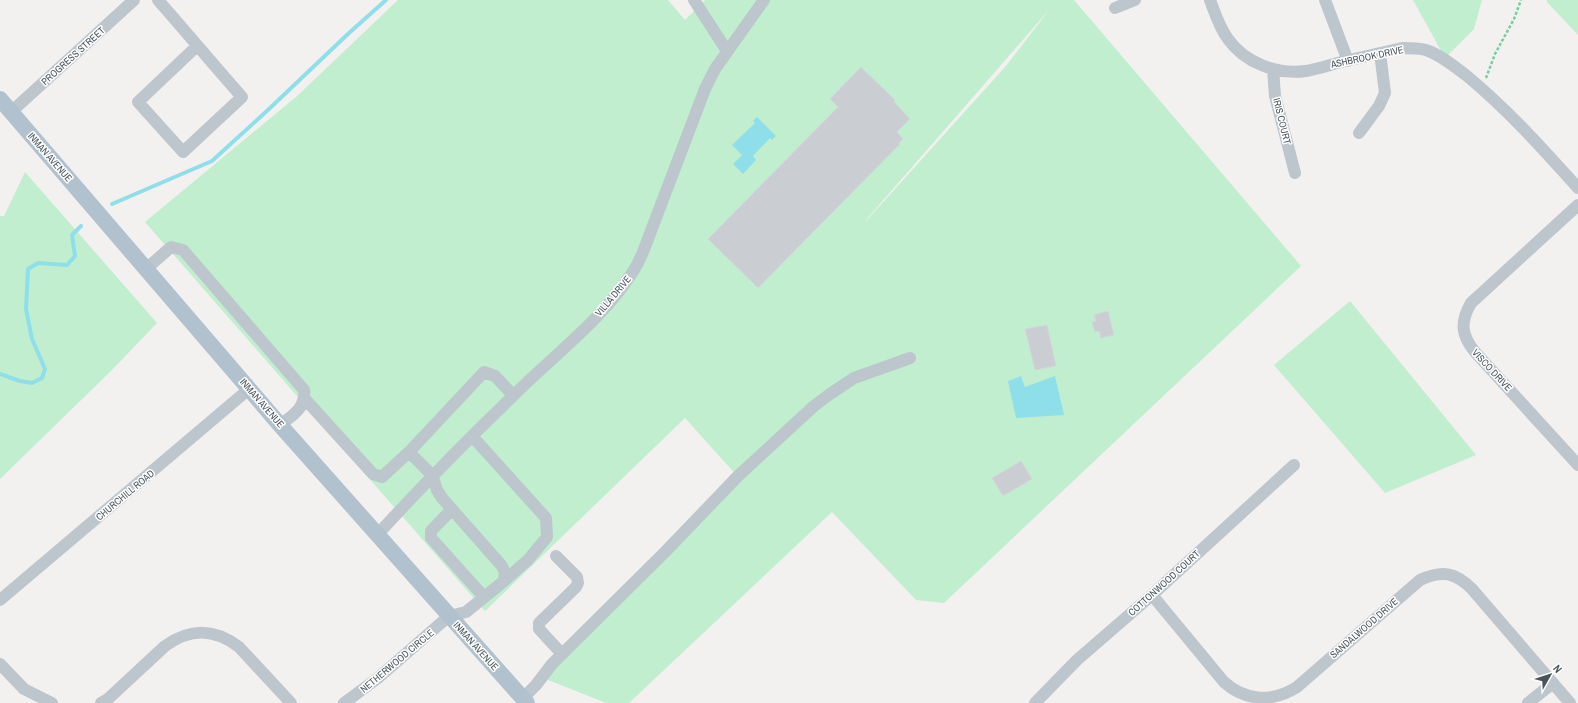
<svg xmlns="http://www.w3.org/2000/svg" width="1578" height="703" font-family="'Archivo Narrow',sans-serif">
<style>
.green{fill:#c1eece;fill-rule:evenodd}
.water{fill:#8fdfea}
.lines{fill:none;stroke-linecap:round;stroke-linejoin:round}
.stream{stroke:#8fdfea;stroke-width:4}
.building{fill:#caced3;stroke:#d4d7db}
.path{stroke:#79cc9c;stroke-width:2.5;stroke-dasharray:3 2;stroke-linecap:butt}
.minor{stroke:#bcc6cc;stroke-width:12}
.major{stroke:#b1c2ce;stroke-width:16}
.labels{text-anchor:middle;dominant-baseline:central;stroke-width:3;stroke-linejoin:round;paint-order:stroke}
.street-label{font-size:10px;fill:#49555d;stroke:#fff}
</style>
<rect width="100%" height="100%" fill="#f3f0f0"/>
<path class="green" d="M398 0H668L685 20 705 0H1074L1301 266 944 603 916 600 832 512 629 703H606L543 678 739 478 685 418 485 611 145 222 296 97ZM1049 10 1006 66 866 221V220Z
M1413 0H1482L1474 29 1445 58Z
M1547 0H1578V35L1547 2Z
M25 172 157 323 112 370 0 479V216H4Z
M1350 301 1476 455 1385 493 1274 365Z"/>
<path class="water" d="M757 117 776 136 772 140 770 138 753 156 756 160 743 174 733 164 742 155 732 145 755 123 753 121Z
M1021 376 1025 387 1055 376 1064 415 1016 418 1008 381Z"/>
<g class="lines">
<path class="stream" d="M112 204 212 161 269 109 349 33 386 0
M0 374 20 381 32 383 42 378 45 369 32 339 26 309 28 269 38 263 67 265 75 256 72 235 81 226"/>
</g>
<path class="building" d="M861 67 895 100 894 102 910 119 897 132 903 139 899 143 900 144 758 288 708 239 838 107 830 99Z
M1108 311 1114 335 1101 338 1099 331 1095 332 1092 322 1096 321 1094 315Z
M1047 325 1056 366 1035 370 1025 329Z
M1021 461 1032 479 1003 496 992 478Z"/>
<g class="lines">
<path class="path" d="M1486 78 1495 54 1514 19 1521 0"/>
<path class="minor" d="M158 0C186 32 213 64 242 97L183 152 138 102 197 46
M694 0 727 51
M1210 0C1215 13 1219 27 1228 39 1245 63 1277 75 1306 71 1319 69 1332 64 1345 61 1364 57 1383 52 1402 48 1410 48 1418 48 1426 50 1441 55 1455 67 1467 76 1508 110 1543 149 1578 188
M1325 0 1348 61
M1115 8 1135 0
M1273 69 1275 96 1295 173
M11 112 134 0
M1359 133 1379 106 1385 93 1380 53
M1578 205 1471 303C1460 322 1461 335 1475 352L1578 465
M146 269 171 247 183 250 304 390C306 408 293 415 280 425
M305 399 373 474 382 477 409 452
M472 436 546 518 547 537 528 560 504 581
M452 509 431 531V538L484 597
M378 534C422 486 467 440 514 395 553 356 602 320 632 273 637 266 640 259 643 252L705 89 715 69 764 0
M556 556 577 577 578 583 576 587 539 623V629L562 654
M1152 595 1224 682C1245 701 1272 703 1297 687L1420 580C1442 570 1455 572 1472 589L1570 703
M0 600 249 389
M0 664 24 689 52 703
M523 698 536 685 552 664 666 551 738 476 814 406 830 394 854 378 910 358
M101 703 108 699 165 646C190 628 214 628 239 647L291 703
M344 703 378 678 449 616 466 612 504 581 505 573 502 566 442 498 437 490 432 475 409 452 484 372 495 376 513 395
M1035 703 1077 660 1152 595 1294 465
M1528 703 1553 683"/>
<path class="major" d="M0 99 280 425 527 703"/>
</g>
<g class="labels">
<g class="street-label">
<text transform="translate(73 56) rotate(-42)">PROGRESS STREET</text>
<text transform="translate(1367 57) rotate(-12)">ASHBROOK DRIVE</text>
<text transform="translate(1282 121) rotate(76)">IRIS COURT</text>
<text transform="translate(50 157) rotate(49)">INMAN AVENUE</text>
<text transform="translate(613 296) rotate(-50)">VILLA DRIVE</text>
<text transform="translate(1492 370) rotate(47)">VISCO DRIVE</text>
<text transform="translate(262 403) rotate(49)">INMAN AVENUE</text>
<text transform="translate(125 495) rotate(-40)">CHURCHILL ROAD</text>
<text transform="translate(1164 583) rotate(-42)">COTTONWOOD COURT</text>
<text transform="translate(1364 628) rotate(-41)">SANDALWOOD DRIVE</text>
<text transform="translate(476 646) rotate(48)">INMAN AVENUE</text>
<text transform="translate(397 661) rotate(-40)">NETHERWOOD CIRCLE</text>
</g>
</g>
<g transform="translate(1550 675) rotate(51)" stroke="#ffffff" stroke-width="3" paint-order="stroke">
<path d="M0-3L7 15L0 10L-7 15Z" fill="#49555d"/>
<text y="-6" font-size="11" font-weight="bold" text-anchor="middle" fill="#49555d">N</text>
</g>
</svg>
